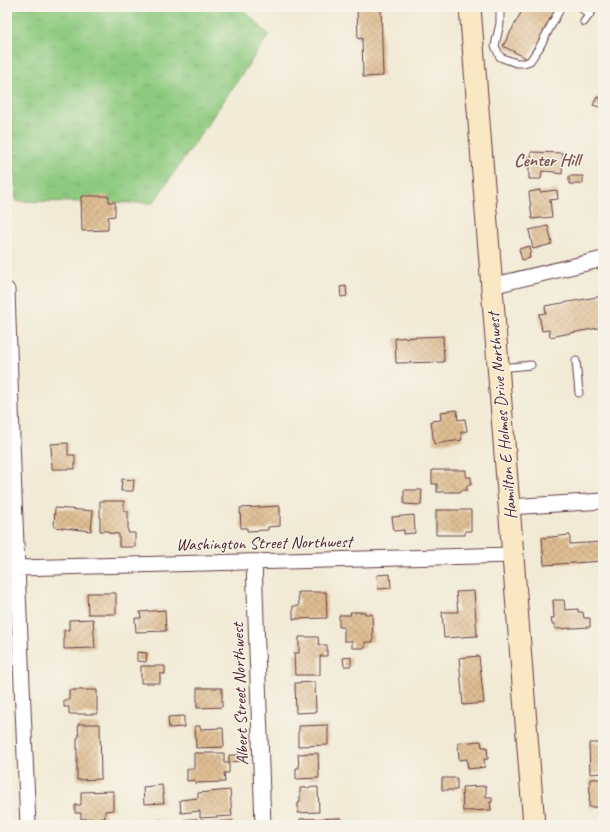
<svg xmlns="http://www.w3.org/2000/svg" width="610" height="832" font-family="Caveat,sans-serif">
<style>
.grass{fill:url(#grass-tufts);stroke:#6c7455}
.building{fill:url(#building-cross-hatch)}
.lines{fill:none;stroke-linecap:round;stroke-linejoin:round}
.service-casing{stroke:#633d44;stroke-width:9}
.minor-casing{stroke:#633d44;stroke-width:17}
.secondary-casing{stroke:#633d44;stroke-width:23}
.service{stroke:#fff;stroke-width:7}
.minor{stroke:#fff;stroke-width:15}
.secondary{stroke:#fae7c3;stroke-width:21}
.labels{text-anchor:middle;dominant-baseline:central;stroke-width:3;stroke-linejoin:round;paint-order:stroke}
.street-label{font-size:17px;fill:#4a1f2b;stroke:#f7f3e8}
.neighbourhood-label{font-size:18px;font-weight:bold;fill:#7e564f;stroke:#f7f3e8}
</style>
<defs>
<pattern id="grass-tufts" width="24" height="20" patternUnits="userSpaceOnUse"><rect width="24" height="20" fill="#8dca7f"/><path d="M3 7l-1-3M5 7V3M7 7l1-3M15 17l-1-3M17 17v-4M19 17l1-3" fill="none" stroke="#7bad6e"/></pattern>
<pattern id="building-cross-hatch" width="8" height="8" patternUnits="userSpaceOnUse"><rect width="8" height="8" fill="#debd92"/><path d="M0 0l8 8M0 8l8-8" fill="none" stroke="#c0a27e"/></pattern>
</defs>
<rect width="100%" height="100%" fill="#f7f3e8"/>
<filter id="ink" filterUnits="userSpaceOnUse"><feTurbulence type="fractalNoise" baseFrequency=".025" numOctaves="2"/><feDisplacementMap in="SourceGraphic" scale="8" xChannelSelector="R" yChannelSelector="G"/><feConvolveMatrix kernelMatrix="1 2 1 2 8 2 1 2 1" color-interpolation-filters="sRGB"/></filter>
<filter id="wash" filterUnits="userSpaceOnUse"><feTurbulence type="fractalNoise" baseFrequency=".012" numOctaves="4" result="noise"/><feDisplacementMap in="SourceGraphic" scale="16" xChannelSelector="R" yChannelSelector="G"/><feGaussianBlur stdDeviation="0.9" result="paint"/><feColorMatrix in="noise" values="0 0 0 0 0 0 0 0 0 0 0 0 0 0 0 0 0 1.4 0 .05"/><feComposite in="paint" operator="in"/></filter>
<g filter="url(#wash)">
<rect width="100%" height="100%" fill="#f1ead5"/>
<path class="grass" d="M7 7H240L269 35 153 203 16 201Z"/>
<g id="blocks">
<path class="building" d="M357 7H381L383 76 363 77 362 38 358 39Z
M524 7H557L546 28 548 29 539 45 536 44 528 59 503 46Z
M597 97 603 99 602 108 593 105Z
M531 152 563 153 562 174 555 173V172L542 171 541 179H529V167H526V157L531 158Z
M569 176H583V184H569Z
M540 190V192L557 190 558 199 550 200 552 217 532 219 529 192Z
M81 196H109V202H115V216L108 217V230L82 231Z
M548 226 552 244 533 249 529 230Z
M530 246 531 253H529L530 258 522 260 519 249Z
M346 286 347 296 341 297 340 287Z
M603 296V327L550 337 549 330 542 331 539 314 546 313 545 306Z
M443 336 444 362 396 363 395 338Z
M457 410 458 420 465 419 467 431 461 432 462 440 434 444 431 421 441 420 440 412Z
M68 443V455H75V469H52L51 444Z
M432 470H466V477H471V485H467V490H461V492H437V484H432Z
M122 479 134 480 133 491H121Z
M404 490H422L421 505 404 504Z
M100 501H124V511H128V533H135V547H119V534L109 533V531H100Z
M280 506V526L268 527V530L247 531V528H241L240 508Z
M55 508 93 511 91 531 54 527Z
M436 510H471V531H465V535H436Z
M414 515 415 533 404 534V530L394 531 392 517Z
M570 535V544L603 542V561L544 565 542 538Z
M390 574 391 588 378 589 377 575Z
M474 591 477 636 444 638 442 612H458L456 592Z
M298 592H326L327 618 293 619V606H299Z
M87 593H116V614H88Z
M553 600H564L565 610 578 609V612H583L584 618H590V627L555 629V624H552L551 618H554Z
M165 610 166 631 136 632 135 618H141L140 612Z
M350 612H365V614H372L373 642H365V648H352V641H344V627H339V615H351Z
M93 619 95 648 64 649V630H69V620Z
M299 637H318L319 645H327V656H320V675H295L294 653H299Z
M137 652 147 653 146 662 137 661Z
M479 656 484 703 463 705 459 658Z
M351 657V666H344L343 658Z
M141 666H165V674H160V683H141Z
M315 682 316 712 296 713 295 683Z
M197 688H222V707L197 708Z
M69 690H97V714H69V707H64V700H69Z
M184 716V727L169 728 168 717Z
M78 724H100L101 779 77 780V738L79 737Z
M328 725V745L298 746V732L299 731V726Z
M195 726H200V729L223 728 224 747 196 748Z
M481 741 482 747H487L488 759H484L485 767 468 769 467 759 459 760 458 743Z
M589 743H603V773L590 774Z
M194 753H224V763H229V773H224L225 782 195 783V780L187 781V769H194Z
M318 753 319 778 296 779V768H299L298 754Z
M229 755H243V761L229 762Z
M442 778H457V790H442Z
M590 779H601V784H603V807H589Z
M162 785 164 803 144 804 143 787Z
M486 786V797H492V802H490L491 810 463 811 462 787Z
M318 787 319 812 298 813V803L300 802V788Z
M230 790 232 816 200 818V811L181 813 180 800 198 798V793Z
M113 791V810L105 811V818L81 819V813H75V805H81V792Z
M342 818V825H300V819Z
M197 819V825H183V820Z
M161 820 162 825H150V821Z
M233 821V825H202V823Z"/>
</g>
</g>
<g filter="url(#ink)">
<use href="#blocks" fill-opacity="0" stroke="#633d44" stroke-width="1"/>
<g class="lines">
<g class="service-casing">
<path id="service" d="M500 7V23L495 46 500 57 516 63H524L530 61 539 48 561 7
M579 7 590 14
M584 22 595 7
M576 361 579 393
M500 368 531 365"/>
</g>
<g class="minor-casing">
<path id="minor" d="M491 286 603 259
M7 290 14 497 28 825
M509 507 603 501
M254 562 263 825
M17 568 513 555"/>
</g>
<g class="secondary-casing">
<path id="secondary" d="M470 7 534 825"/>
</g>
<use href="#service" class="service"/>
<use href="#minor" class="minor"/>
<use href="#secondary" class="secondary"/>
</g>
</g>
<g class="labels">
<g class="street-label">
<text transform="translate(502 416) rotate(-95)">Hamilton E Holmes Drive Northwest</text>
<text transform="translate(264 543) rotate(-1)">Washington Street Northwest</text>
<text transform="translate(240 694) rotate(-92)">Albert Street Northwest</text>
</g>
<g class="neighbourhood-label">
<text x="547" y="160">Center Hill</text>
</g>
</g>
<rect width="610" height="832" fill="none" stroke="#f7f3e8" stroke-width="24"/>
</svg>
